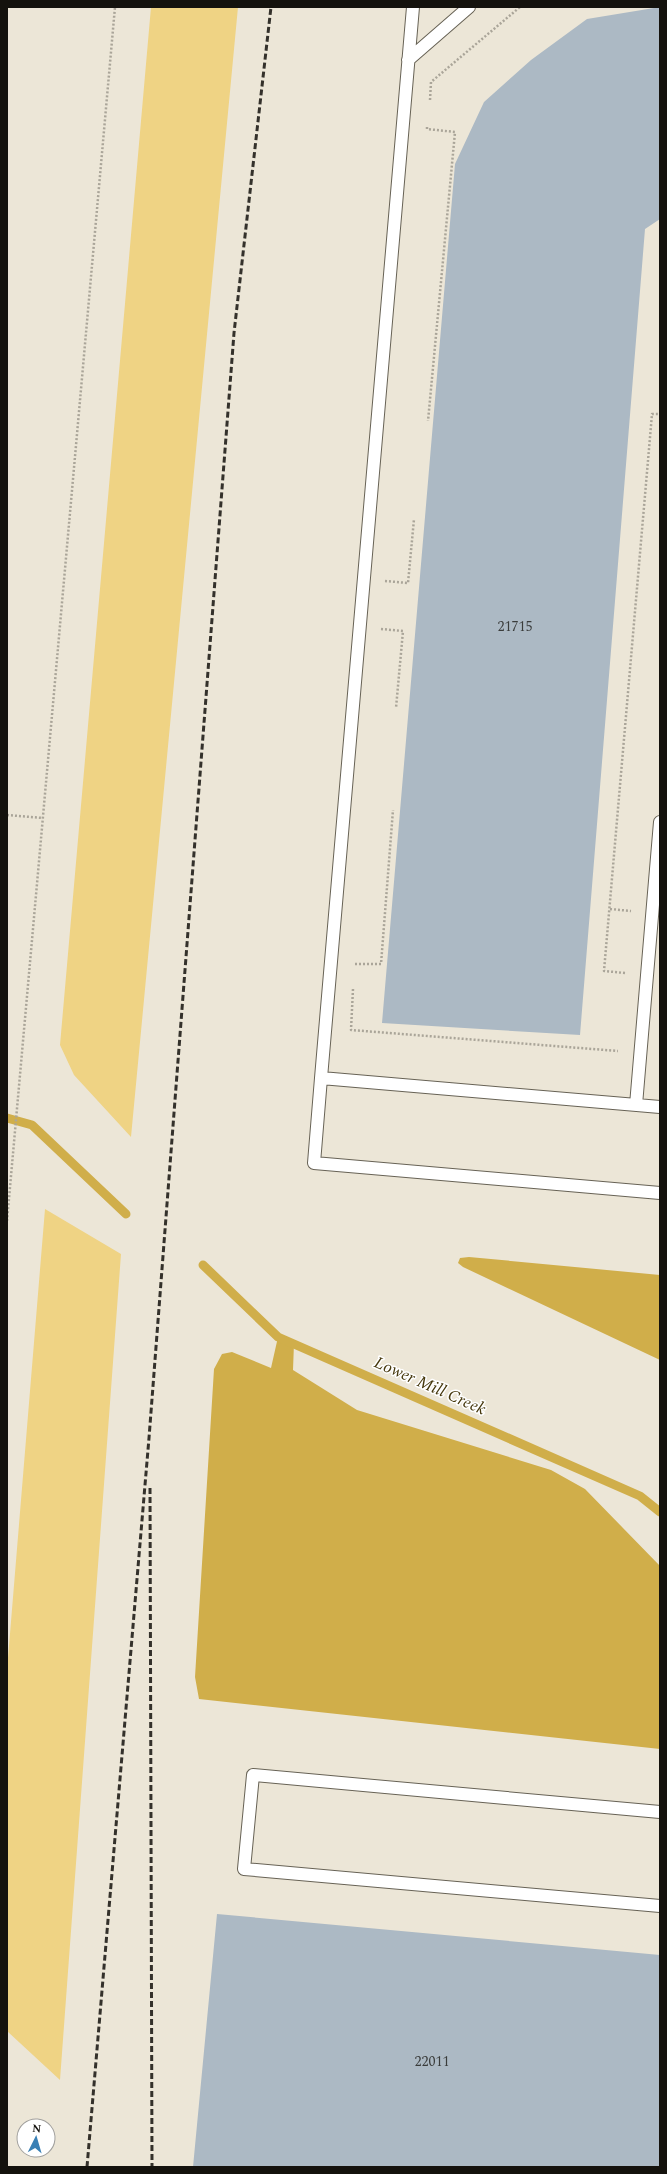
<svg xmlns="http://www.w3.org/2000/svg" width="667" height="2174" font-family="Spectral,serif">
<style>
.green{fill:#efd384}
.water{fill:#d0ae4a}
.lines{fill:none;stroke-linecap:round;stroke-linejoin:round}
.stream{stroke:#d0ae4a;stroke-width:9}
.building{fill:#acb9c4}
.service-casing{stroke:#676255;stroke-width:14}
.path{stroke:#aaa599;stroke-width:2.5;stroke-dasharray:2 2;stroke-linecap:butt}
.service{stroke:#fff;stroke-width:12}
.rail{stroke:#34312b;stroke-width:3;stroke-dasharray:6 3;stroke-linecap:butt}
.labels{text-anchor:middle;dominant-baseline:central;stroke-width:3;stroke-linejoin:round;paint-order:stroke}
.number-label{font-size:14px;fill:#3a3c3b}
.water-label{font-size:17px;font-style:italic;fill:#46380d;stroke:#fff}
</style>
<rect width="100%" height="100%" fill="#ece6d7"/>
<path class="green" d="M151 7H238L131 1137 74 1075 60 1045Z
M45 1209 121 1254 60 2080 7 2031V1670Z"/>
<path class="water" d="M469 1257 660 1275V1360L463 1267 458 1263 460 1258Z
M278 1337 294 1343 293 1370 357 1410 551 1470 585 1489 660 1566V1749L199 1699 195 1677 214 1369 222 1354 232 1352 271 1368Z"/>
<g class="lines">
<path class="stream" d="M7 1118 32 1125 126 1214
M203 1265 278 1337 640 1496 660 1512"/>
</g>
<path class="building" d="M660 7V219L645 229 580 1035 382 1023 455 164 484 102 531 60 587 19Z
M217 1914 660 1955V2167H193Z"/>
<g class="lines">
<g class="service-casing">
<path id="service" d="M408 60 469 7
M321 1078 413 7
M636 1105 660 822
M660 1107 321 1078 314 1163 660 1193
M660 1812 253 1775 244 1869 660 1906"/>
</g>
<path class="path" d="M430 100 431 82 520 7
M427 127V129L455 132 428 421
M385 581 408 583 414 519
M381 629 403 631 396 708
M7 815 43 818
M610 909 631 911
M355 964H381L393 810
M625 973 604 971 652 414H660
M353 989 351 1030 618 1051
M7 1221 115 7"/>
<use href="#service" class="service"/>
<path class="rail" d="M150 1488 152 2167
M87 2167 149 1438 234 333 271 7"/>
</g>
<g class="labels">
<g class="number-label">
<text x="515" y="626">21715</text>
<text x="432" y="2061">22011</text>
</g>
<g class="water-label">
<text transform="translate(430 1386) rotate(24)">Lower Mill Creek</text>
</g>
</g>
<rect width="667" height="2174" fill="none" stroke="#14120d" stroke-width="16"/>
<g transform="translate(36 2138) rotate(5)"><circle r="19" fill="#ffffff" stroke="#a1a09e"/>
<path d="M0-3L7 15L0 10L-7 15Z" fill="#3980b5"/>
<text y="-6" font-size="11" font-weight="bold" text-anchor="middle" fill="#14120d">N</text>
</g>
</svg>
